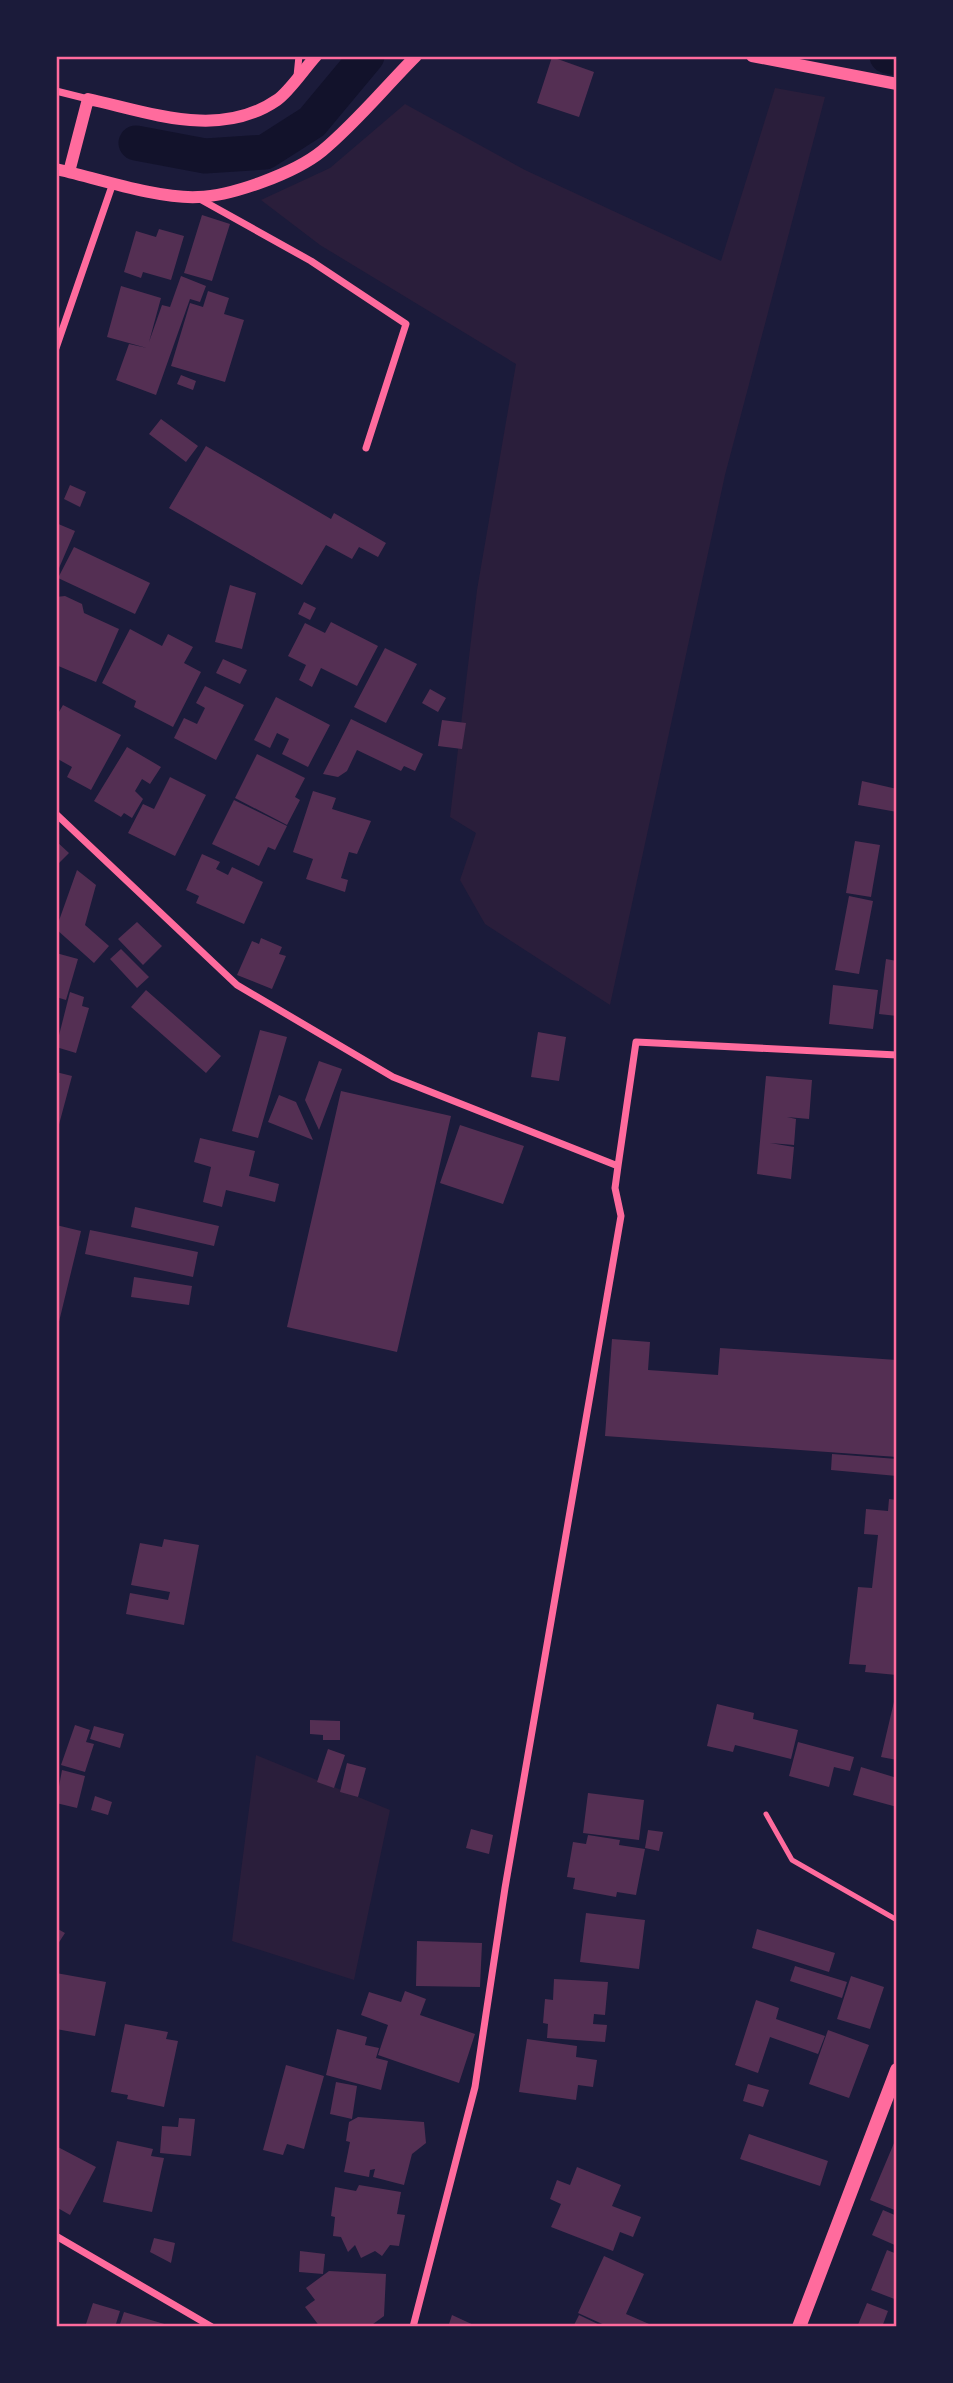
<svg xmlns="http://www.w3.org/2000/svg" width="953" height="2383" font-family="Commissioner,sans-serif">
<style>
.green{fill:#2a1e3b}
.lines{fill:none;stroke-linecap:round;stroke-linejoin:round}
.canal{stroke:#12122b;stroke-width:35}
.building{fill:#542f53}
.service{stroke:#ff6b9d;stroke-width:5}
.minor{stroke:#ff6b9d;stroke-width:7}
.tertiary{stroke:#ff6b9d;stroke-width:12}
.secondary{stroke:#ff6b9d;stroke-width:14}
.neatline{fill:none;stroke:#ff6b9d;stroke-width:2.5}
</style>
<rect width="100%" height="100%" fill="#1b1b3a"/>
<path class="green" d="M775 88 825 97 725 475 610 1005 485 924 460 880 476 833 450 817 477 590 516 364 320 245 261 200 330 168 405 104 525 170 721 261Z
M256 1755 390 1810 354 1980 232 1941Z"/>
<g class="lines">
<path class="canal" d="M887 56 897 58
M136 143 205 156 265 152 312 122 367 56"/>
</g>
<path class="building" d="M552 57 594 72 579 117 537 103Z
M202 215 230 224 212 281 184 273Z
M159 229 184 236 171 280 143 272 141 278 124 272 136 231 156 237Z
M181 276 206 286 200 302 190 299 156 395 116 380 129 344 147 348 107 337 121 286 161 298 149 342 162 305 170 307Z
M208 291 229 298 224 314 244 320 225 382 171 366 190 303 203 307Z
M181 375 196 381 193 390 177 384Z
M161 419 198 446 186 462 149 434Z
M206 446 331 519 334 513 386 543 378 557 359 547 352 559 326 545 302 585 169 508Z
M70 485 86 492 80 507 64 499Z
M56 523 75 531 56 575Z
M74 547 150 583 135 614 58 578Z
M230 585 256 593 242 649 215 642Z
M65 596 82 604 84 613 119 629 96 682 56 665V597Z
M304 602 316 608 310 620 298 614Z
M331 622 378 646 357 686 321 668 312 687 299 680 306 665 288 656 305 623 325 633Z
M130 629 162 646 168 634 193 647 184 663 201 672 173 727 134 707 136 701 102 683Z
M385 648 417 664 386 723 354 707Z
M223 659 247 670 240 684 216 673Z
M205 686 244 705 216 760 174 738 184 718 197 724 205 708 196 703Z
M430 689 446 698 438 712 422 703Z
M276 697 330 725 308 767 282 754 289 739 277 733 270 748 254 740Z
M63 705 121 735 91 790 67 777 72 767 56 758V717Z
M351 719 423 754 415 771 404 766 401 771 357 750 347 771 338 777 323 774Z
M442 720 466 723 462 749 438 746Z
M127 747 161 767 150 784 142 779 135 791 143 799 132 818 124 813 121 817 94 801Z
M257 754 305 778 295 797 300 800 287 825 235 798Z
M170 777 206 795 175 856 128 833 143 804 154 809Z
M862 781 897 789V812L858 805Z
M313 791 336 798 332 809 371 821 357 854 349 852 341 878 348 880 345 892 306 879 313 859 293 852Z
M234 800 287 826 275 850 268 847 259 866 212 844Z
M56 841 69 853 57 865 56 864Z
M855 841 880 845 871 897 846 893Z
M202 854 220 862 216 869 228 875 232 867 263 882 244 924 196 903 199 896 186 890Z
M77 870 96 885 85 925 109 946 94 963 56 929Z
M849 896 873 901 859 974 835 970Z
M137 922 162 946 143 965 118 939Z
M261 938 282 947 279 954 286 956 272 989 237 975 252 941 259 944Z
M121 949 149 977 137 988 110 959Z
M56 953 78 959 66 1000 56 997Z
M886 959 897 961V1016L879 1014Z
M833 985 878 990 873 1029 829 1024Z
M146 990 221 1056 206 1073 131 1007Z
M70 992 84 997 82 1006 89 1008 76 1053 56 1047Z
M260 1030 287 1037 258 1138 232 1131Z
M538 1032 566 1037 559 1081 531 1077Z
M319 1061 342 1069 319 1130 305 1100Z
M56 1072 72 1076 57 1132H56Z
M766 1076 812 1080 809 1119 787 1117 796 1119 794 1145 770 1143 794 1147 791 1179 757 1174Z
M341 1091 451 1116 397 1352 287 1327Z
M279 1095 296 1102 313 1140 268 1122Z
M460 1125 524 1146 503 1204 440 1183Z
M200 1138 255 1151 249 1176 279 1184 275 1202 226 1190 222 1207 203 1202 211 1167 194 1162Z
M135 1207 219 1226 214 1246 131 1227Z
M56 1225 81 1231 57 1330H56Z
M90 1230 198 1252 193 1277 85 1254Z
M134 1277 192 1286 189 1305 131 1297Z
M612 1339 650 1342 648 1370 718 1375 720 1348 897 1360V1457L605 1436Z
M832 1454 897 1459V1476L831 1470Z
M889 1499 897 1500V1675L865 1672 866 1665 849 1664 858 1587 872 1588 878 1535 864 1534 866 1509 888 1511Z
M164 1539 199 1545 184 1625 126 1614 130 1593 168 1600 170 1592 131 1585 140 1543 162 1547Z
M897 1689V1760L881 1757Z
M717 1704 754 1713 753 1719 798 1730 791 1759 735 1745 733 1752 707 1746Z
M310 1720 340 1721V1740H323V1735L310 1734Z
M75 1725 90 1730 86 1742 94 1744 85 1772 61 1765Z
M94 1726 124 1734 120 1748 90 1739Z
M798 1742 854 1757 850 1771 834 1767 829 1787 789 1776Z
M328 1749 345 1755 334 1788 317 1782Z
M347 1763 366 1768 358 1797 340 1792Z
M861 1767 897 1778V1807L853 1795Z
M62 1770 85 1776 77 1808 56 1803Z
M588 1793 644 1800 639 1840 583 1833Z
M95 1796 112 1802 108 1815 91 1810Z
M471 1829 493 1835 489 1854 466 1848Z
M648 1830 663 1832 659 1851 645 1848Z
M588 1835 620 1840 619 1845 645 1849 636 1895 617 1892 616 1897 573 1889 575 1878 567 1877 573 1842 586 1844Z
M586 1913 645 1920 639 1969 580 1962Z
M56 1928 65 1933 56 1947Z
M757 1929 835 1953 829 1972 752 1948Z
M417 1941 482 1943 480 1987 416 1986Z
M795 1966 847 1982 842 1998 790 1981Z
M56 1973 106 1982 95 2036 56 2029Z
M851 1976 884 1987 870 2029 837 2019Z
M554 1979 608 1982 605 2015 594 2014 593 2024 607 2025 605 2042 547 2038 548 2024 543 2023 545 1999 553 2000Z
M405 1991 426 1999 420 2015 475 2034 459 2083 378 2055 388 2025 361 2015 369 1992 401 2002Z
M756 2000 779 2008 776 2019 825 2036 818 2054 770 2037 758 2073 735 2065Z
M125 2024 168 2032 166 2039 178 2041 164 2107 127 2099 128 2095 111 2092Z
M337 2029 367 2037 365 2045 379 2048 376 2058 388 2061 381 2090 326 2075Z
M828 2030 869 2045 849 2098 809 2084Z
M527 2039 577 2046 576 2057 597 2060 593 2087 578 2085 576 2100 519 2092Z
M286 2065 324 2076 304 2149 287 2144 283 2155 263 2150Z
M336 2082 357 2086 352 2119 330 2114Z
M748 2084 769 2090 763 2107 743 2101Z
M358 2117 424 2122 426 2143 412 2154 404 2185 373 2177 375 2169 370 2170 369 2177 344 2172 350 2142 346 2141 349 2122Z
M179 2118 195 2119 191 2156 160 2153 162 2126 178 2127Z
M749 2134 828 2161 820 2186 740 2159Z
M897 2136V2211L870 2200Z
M117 2141 153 2149 151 2156 164 2158 152 2212 103 2202Z
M56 2146 96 2167 70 2215 56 2207Z
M577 2167 621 2185 612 2206 641 2217 633 2237 620 2232 613 2251 551 2227 561 2204 550 2199 557 2180 570 2185Z
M359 2185 401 2192 397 2214 405 2215 399 2246 390 2245 382 2256 375 2251 361 2258 355 2245 348 2252 341 2237 333 2236 335 2217 331 2216 335 2187 356 2191Z
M883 2210 897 2216V2246L872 2235Z
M154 2238 175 2243 171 2263 150 2252Z
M887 2250 897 2254V2300L871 2290Z
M300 2251 325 2254 323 2274 299 2272Z
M604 2256 644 2274 626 2314 656 2327H609L578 2313Z
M329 2271 386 2274 384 2316 369 2327H320L305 2307 315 2300 306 2288Z
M93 2303 120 2311 115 2327H85Z
M867 2303 888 2311 882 2327H857Z
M124 2312 171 2326V2327H119Z
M452 2315 478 2327H448Z
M579 2315 604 2327H573Z"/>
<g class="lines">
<path class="service" d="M766 1814 792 1860 897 1920"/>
<path class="minor" d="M297 76 299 56
M56 91 88 99
M198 198 311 261 406 324 366 448
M56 348 113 183
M56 814 237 985 393 1077 618 1166 636 1042 897 1055
M56 2236 212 2327
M413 2327 475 2087 505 1888 621 1216 615 1188 618 1166"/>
<path class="tertiary" d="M752 56 897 84
M56 169C96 178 158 199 198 197 232 196 295 173 322 151 356 123 385 87 416 56
M69 172 88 99C149 112 219 140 277 100 289 92 305 68 316 56"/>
<path class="secondary" d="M799 2327 897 2070"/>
</g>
<rect width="953" height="2383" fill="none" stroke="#1b1b3a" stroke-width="116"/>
<rect x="58" y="58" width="837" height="2267" class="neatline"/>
</svg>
